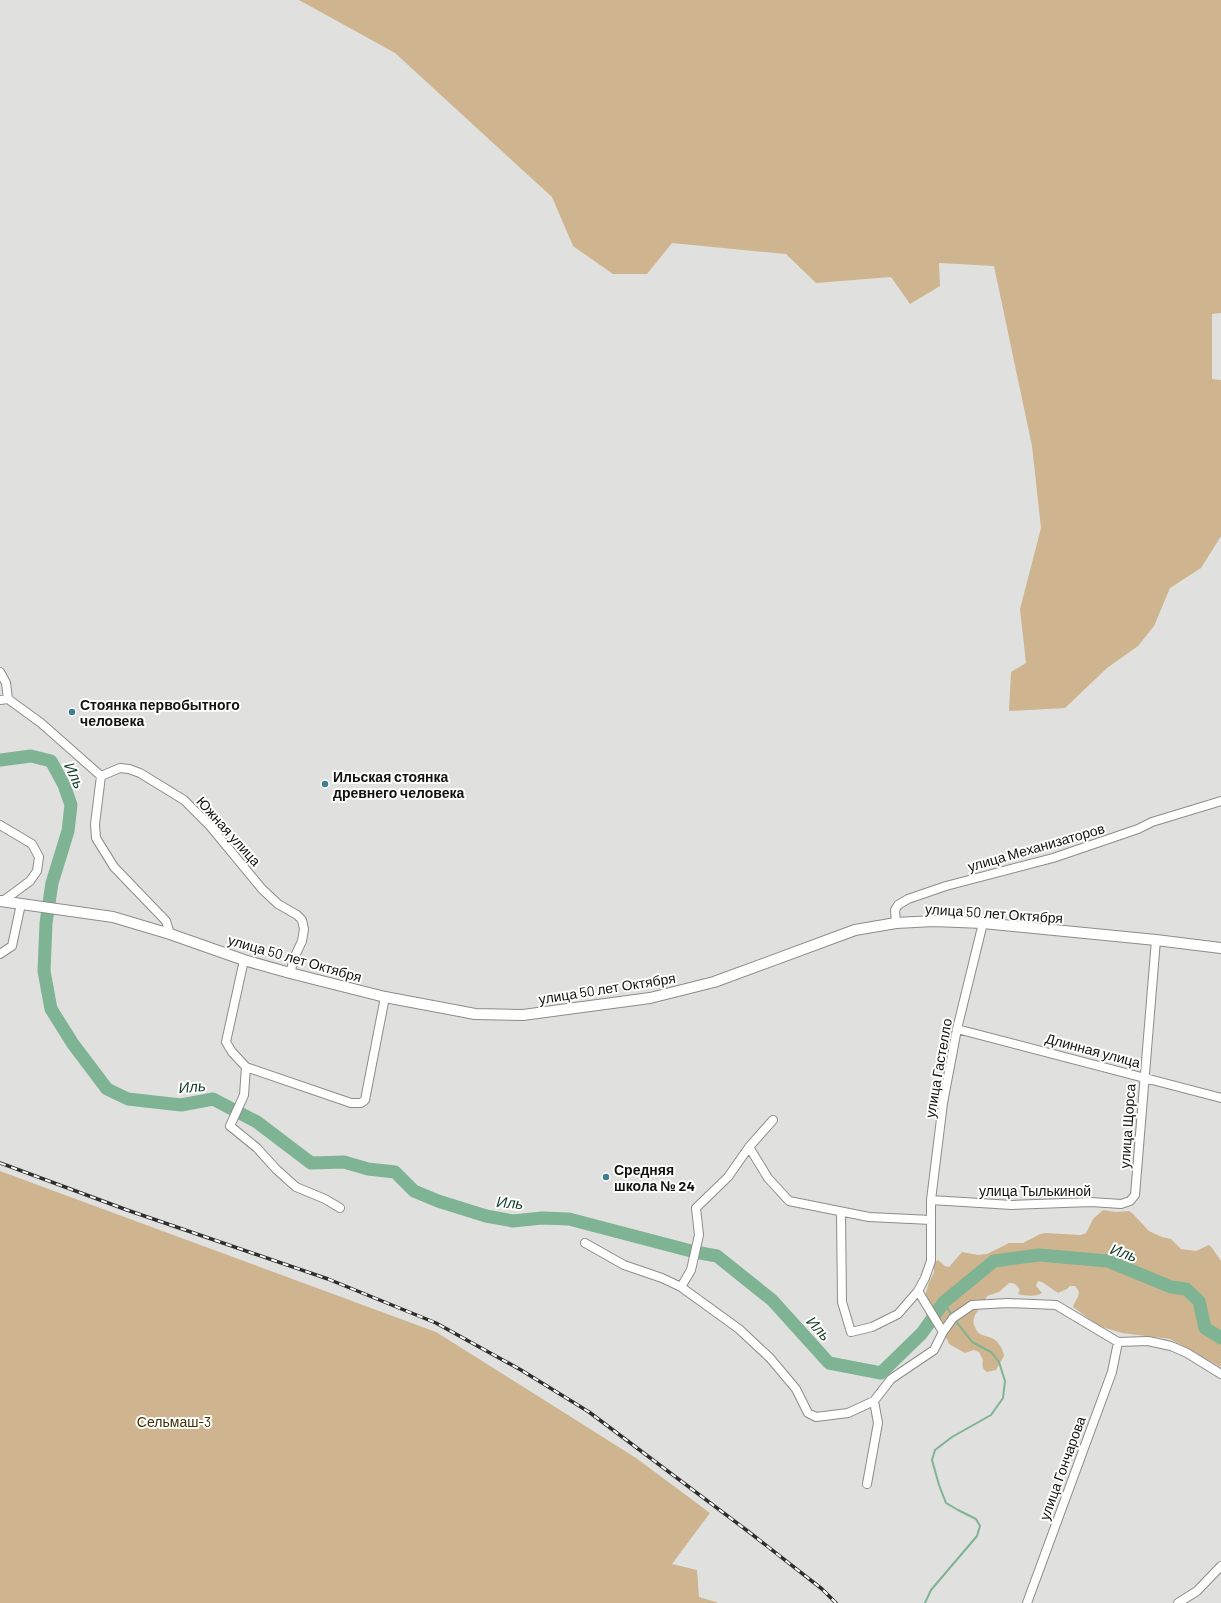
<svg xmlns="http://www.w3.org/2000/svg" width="1221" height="1603" font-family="Barlow,sans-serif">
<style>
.green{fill:#ceb48f}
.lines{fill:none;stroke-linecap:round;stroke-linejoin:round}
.stream{stroke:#7eb394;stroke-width:2}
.river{stroke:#7eb394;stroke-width:13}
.minor-casing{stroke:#8c8c8a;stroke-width:10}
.tertiary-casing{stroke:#8c8c8a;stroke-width:12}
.minor{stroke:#fff;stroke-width:8}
.tertiary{stroke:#fff;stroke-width:10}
.rail-casing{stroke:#2e2f2d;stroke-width:3.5}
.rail{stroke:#fffffe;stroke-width:2;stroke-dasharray:6;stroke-linecap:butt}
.poi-dot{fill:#3d7e91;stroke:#fffffe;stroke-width:1.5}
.labels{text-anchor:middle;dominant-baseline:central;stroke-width:4;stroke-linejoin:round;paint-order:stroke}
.poi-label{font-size:14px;font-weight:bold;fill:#121211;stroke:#fffffe;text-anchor:start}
.street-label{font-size:14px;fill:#121211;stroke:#fffffe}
.park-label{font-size:14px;fill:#442e06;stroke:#fffffe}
.water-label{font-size:15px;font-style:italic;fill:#123d28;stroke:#fffffe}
</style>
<rect width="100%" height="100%" fill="#e0e1de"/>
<path class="green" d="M299 0H1221V313L1212 314V379L1221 380V536L1201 568 1170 588 1154 626 1138 646 1107 668 1065 708 1009 711 1011 672 1026 663 1020 609 1041 528 1032 446 994 266 939 263 940 286 910 304 891 277 816 283 786 254 672 243 647 274H613L573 246 552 197 395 53Z
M0 1171 436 1332 636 1458 710 1513 672 1564 697 1570 699 1597 719 1603H0Z
M1103 1210 1116 1212 1129 1211 1133 1214 1149 1231 1162 1237 1171 1239 1181 1249 1196 1251 1209 1245 1212 1248 1221 1261V1367L1170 1339 1122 1333 1099 1326 1073 1307C1076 1298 1083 1294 1075 1286H1070L1067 1289 1058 1293 1042 1282 1038 1281 1036 1286 1042 1293C1035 1297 1026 1296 1018 1294L1020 1290C1017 1285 1015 1283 1009 1283L999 1292 987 1296C985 1301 974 1315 974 1318 973 1321 973 1324 975 1327 979 1338 987 1334 995 1340 1000 1344 1003 1350 1004 1356L996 1370 987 1372C982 1369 982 1365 983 1360L979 1352 974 1350 965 1353 949 1344 941 1326 925 1296 929 1282 934 1273V1263L938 1260 945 1266 949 1267 962 1252 978 1255 987 1254 1009 1243H1023L1040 1234 1045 1233 1081 1235 1086 1233 1093 1219Z"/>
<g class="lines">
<path class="stream" d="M944 1302 952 1316
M925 1603 931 1590 977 1536 980 1526 976 1519 958 1510 946 1503 939 1485 932 1460 935 1450 952 1437 991 1415 1003 1398 1005 1381 999 1362 991 1352 972 1342 955 1320"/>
<path class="river" d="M0 760 31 756 51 761 64 785 71 805 68 831 52 883 46 923 44 971 51 1009 73 1044 107 1089 128 1099 181 1105 213 1099 257 1122 311 1163 344 1162 368 1169 395 1172 414 1191 438 1201 486 1216 513 1221 542 1218 569 1219 695 1252 717 1256 772 1300 829 1363 881 1373 922 1333 944 1302 994 1261 1039 1255 1108 1261 1171 1287 1186 1289 1199 1301 1205 1328 1221 1338"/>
<g class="minor-casing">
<path id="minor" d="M0 672 6 683 8 699
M0 700 8 699 41 723 101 776
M101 776 120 768 129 769 140 773 184 800 210 826 262 889 278 904 297 915 302 920 304 929 302 941 295 956 290 973
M101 776 95 824 96 838 114 867 166 921 170 934
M0 825 32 844 39 857 37 871 30 881 3 901
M896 923 895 910 898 905 908 899 946 886 1053 858 1138 829 1152 822 1221 801
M0 954 12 946 21 904
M244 960 226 1042 232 1052 246 1067 351 1103H361L365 1100 385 997
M957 1029 1221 1098
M246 1067 244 1095 230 1126 257 1148 276 1169 296 1187 325 1199 340 1208
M749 1147 768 1178 789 1201 869 1217 931 1220
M931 1200 1012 1205 1091 1202 1121 1204 1130 1201 1135 1195 1156 940
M841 1213 842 1302 851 1332 872 1327 898 1314 918 1291 925 1278 931 1261V1200L943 1103 957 1029 983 923
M585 1243 624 1265 662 1278 681 1287 739 1329 770 1358 796 1389 808 1413 816 1417 848 1413 874 1401 891 1379 934 1350 943 1332 953 1318 972 1305 1008 1303 1056 1305 1118 1342 1148 1341 1171 1346 1187 1353 1221 1374
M681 1287 691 1270 699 1235 696 1208 728 1177 749 1147 773 1120
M918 1291 943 1332
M867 1484 878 1423 874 1401
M1027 1603 1112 1372 1118 1342
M1178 1603 1197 1591 1221 1566"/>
</g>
<g class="tertiary-casing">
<path id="tertiary" d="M0 901 113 917 170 934 244 960 290 973 385 997 475 1014 523 1015 650 998 714 982 855 930 896 923 934 921 983 923 1156 940 1221 948"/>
</g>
<use href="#minor" class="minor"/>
<use href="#tertiary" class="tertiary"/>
<g class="rail-casing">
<path id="rail" d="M0 1163 127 1210 328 1279 436 1323 521 1370 589 1412 749 1532 822 1589 836 1603"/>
</g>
<use href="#rail" class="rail"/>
</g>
<g class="poi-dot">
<circle cx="72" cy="712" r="4"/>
<circle cx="325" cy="784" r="4"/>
<circle cx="606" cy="1177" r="4"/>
</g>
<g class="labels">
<g class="poi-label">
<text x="80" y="704">Стоянка первобытного<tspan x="80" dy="16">человека</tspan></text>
<text x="333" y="776">Ильская стоянка<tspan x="333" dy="16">древнего человека</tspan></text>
<text x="614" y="1169">Средняя<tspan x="614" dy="16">школа № 24</tspan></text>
</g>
<g class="street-label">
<text transform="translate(229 831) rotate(48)">Южная улица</text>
<text transform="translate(1036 847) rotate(-16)">улица Механизаторов</text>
<text transform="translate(994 913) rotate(4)">улица 50 лет Октября</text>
<text transform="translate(295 958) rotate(16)">улица 50 лет Октября</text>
<text transform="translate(607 988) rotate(-9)">улица 50 лет Октября</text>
<text transform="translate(1093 1050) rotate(15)">Длинная улица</text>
<text transform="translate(938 1068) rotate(-80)">улица Гастелло</text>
<text transform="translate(1127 1126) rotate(-86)">улица Щорса</text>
<text x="1035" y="1190">улица Тылькиной</text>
<text transform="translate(1062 1468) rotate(-70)">улица Гончарова</text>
</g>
<g class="park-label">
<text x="174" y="1421">Сельмаш-3</text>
</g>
<g class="water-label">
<text transform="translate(75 775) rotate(65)">Иль</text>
<text transform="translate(192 1086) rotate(-5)">Иль</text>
<text transform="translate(510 1202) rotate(5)">Иль</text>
<text transform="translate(1124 1252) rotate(19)">Иль</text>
<text transform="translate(819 1328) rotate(47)">Иль</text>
</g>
</g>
</svg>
